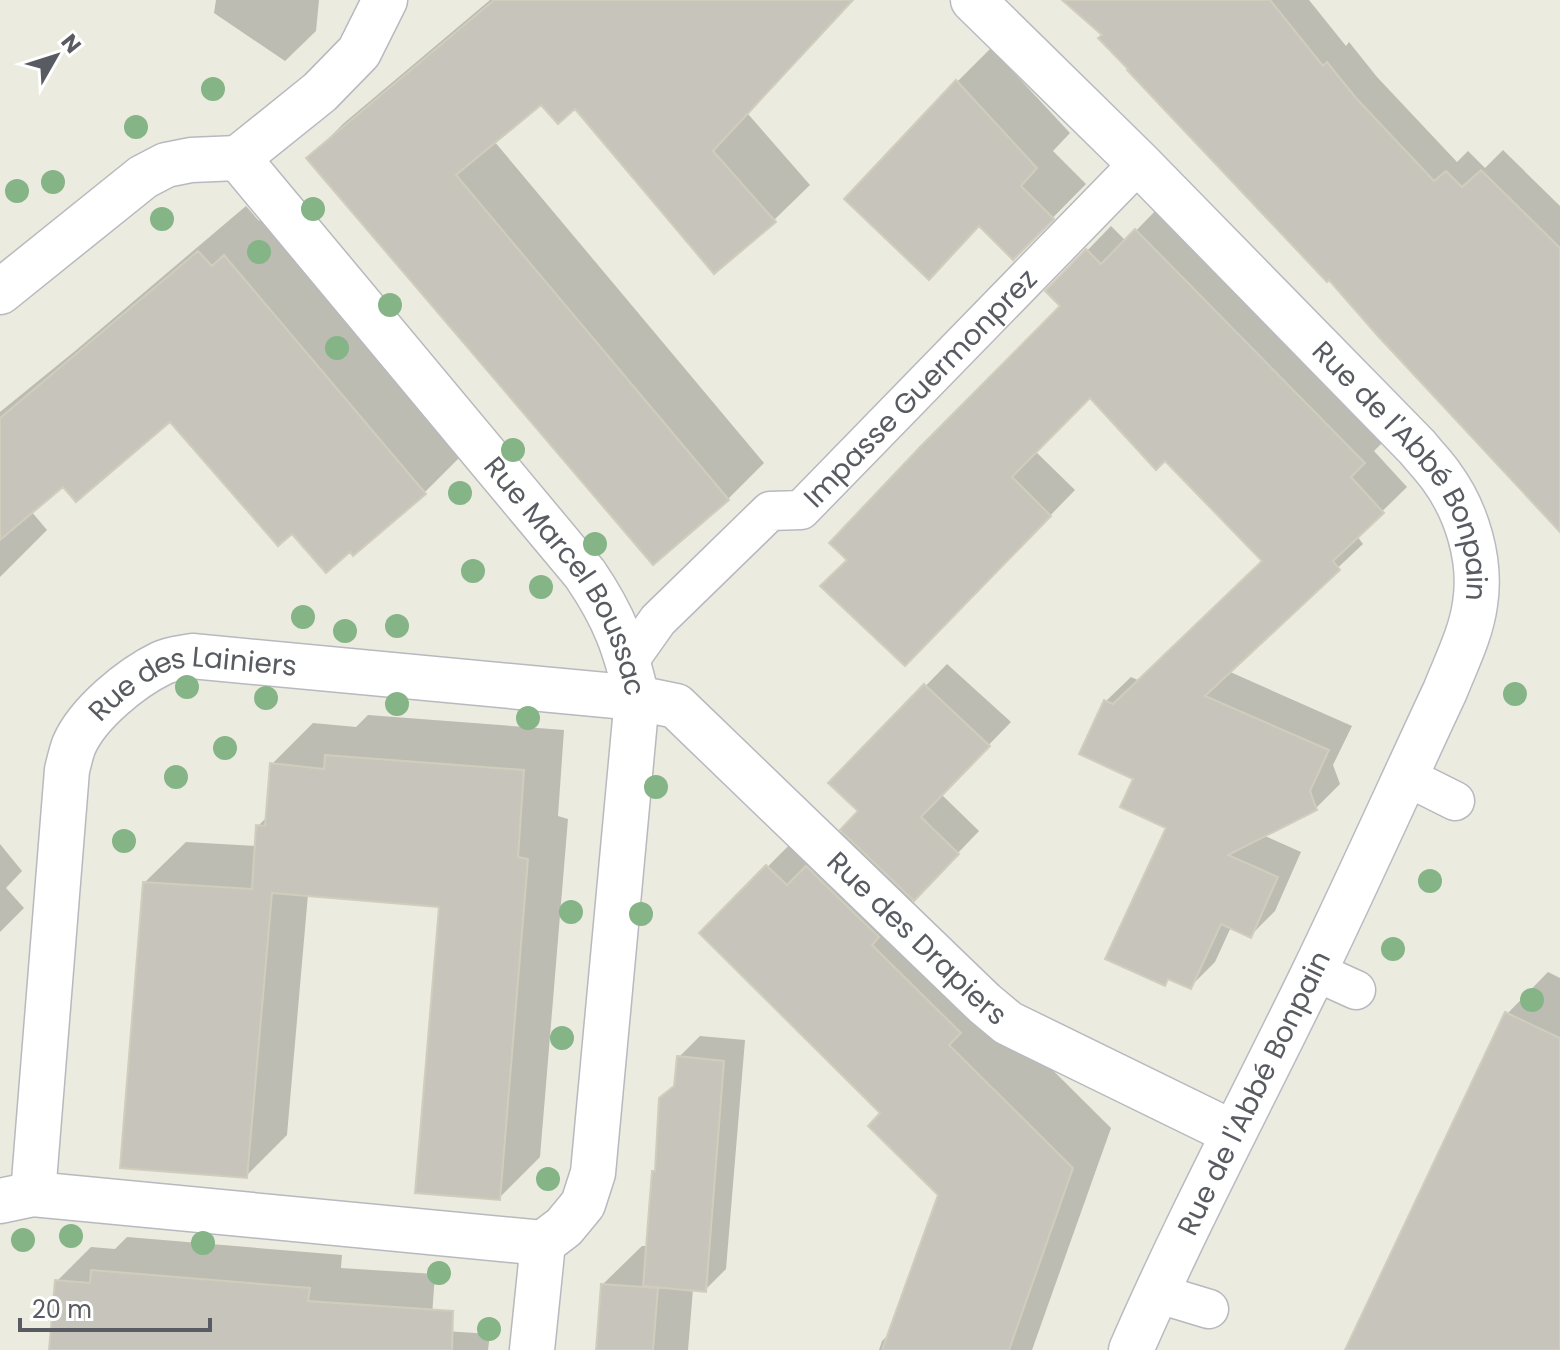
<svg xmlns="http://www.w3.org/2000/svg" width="1560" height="1350" font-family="Poppins,sans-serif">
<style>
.shadow{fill:#0003}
.building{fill:#c7c4bc;stroke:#d1cdbd;stroke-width:2}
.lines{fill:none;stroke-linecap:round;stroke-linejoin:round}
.lane-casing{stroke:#b7b9bf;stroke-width:41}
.street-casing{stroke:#b7b9bf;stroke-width:47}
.secondary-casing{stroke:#b8bbc2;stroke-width:47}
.lane{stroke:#fff;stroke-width:38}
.street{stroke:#fff;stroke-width:44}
.secondary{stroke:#fff;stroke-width:44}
.tree{fill:#85b486}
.labels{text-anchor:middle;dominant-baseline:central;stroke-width:7;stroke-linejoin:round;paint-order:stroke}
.street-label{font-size:28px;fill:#585b61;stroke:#fff}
</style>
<rect width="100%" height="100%" fill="#ecebdf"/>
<path class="shadow" d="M216 0H319L316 31 285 61 214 13Z
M490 0H853L748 114 810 185 774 220 575 106 541 102 494 141 764 463 728 499 308 159 344 123Z
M1065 0H1309L1346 46 1349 42 1377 77 1457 162 1468 151 1485 168 1503 150 1560 206V523L1103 36Z
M991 48 1070 133 1053 151 1086 184 1013 258 980 225 957 82Z
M246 206 259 221 271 210 471 446 425 492 353 553 292 531 170 419 63 485 31 511 47 530 0 577V412L75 351Z
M1160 206 1388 437 1374 451 1407 487 1357 536 1363 544 1228 671 1352 726 1333 765 1340 784 1316 808 1263 835 1301 852 1275 911 1250 936 1231 927 1215 962 1190 987 1170 978 1164 984 1169 827 1135 778 1106 701 1131 677 1140 681 1265 560 1165 459 1090 395 1035 451 1075 490 930 639 850 560 1062 306 1048 291 1111 226 1126 241Z
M947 664 1011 722 941 794 979 831 909 904 987 1005 1111 1128 1032 1350H879L882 1341 891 1332 941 1194 883 1113 702 933 807 827 828 847 844 830 861 811 831 783Z
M368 715 564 730 558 816 568 819 540 1157 499 1198 441 905 308 894 287 1135 246 1176 145 882 186 842 257 846 258 826 267 817 272 764 313 723 356 727Z
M0 844 22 871 6 888 24 908 0 932Z
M1548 972 1560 978V1350H1347L1507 1014Z
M700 1036 745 1040 726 1269 705 1290 693 1289 688 1350H598L602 1285 642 1246H648L654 1172 657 1169 677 1084 679 1057Z
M127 1237 342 1255 341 1268 435 1274 431 1330 490 1334 488 1350H51L57 1281 91 1247 115 1249Z"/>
<path class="building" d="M494 0H853L713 151 776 222 714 274 575 109 558 124 541 105 456 175 729 500 653 565 306 158Z
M1062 0H1270L1323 66 1327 62 1356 98 1434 181 1446 171 1462 187 1481 170 1560 248V532L1377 335 1329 280 1327 282 1127 70 1128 69 1098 38 1102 35Z
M956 80 1037 168 1021 186 1054 219 1013 260 979 226 929 280 844 199Z
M1135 229 1365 463 1351 477 1384 513 1333 561 1340 570 1205 696 1329 750 1310 791 1317 810 1228 855 1278 877 1251 938 1221 924 1191 989 1168 979 1165 986 1105 959 1166 828 1120 807 1133 779 1079 754 1104 700 1113 704 1262 561 1165 461 1156 470 1090 398 1012 477 1051 516 905 666 820 586 847 560 829 543 921 446 1060 306 1045 291 1086 249 1101 264Z
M198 251 212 266 224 255 426 494 353 556 350 552 326 573 292 534 278 546 170 422 76 502 63 487 0 540V418Z
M924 684 990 746 921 817 959 854 914 901 840 830 858 811 828 783Z
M325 755 524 770 518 857 528 859 500 1200 415 1193 439 907 272 893 247 1178 120 1168 143 882 252 889 256 825 265 826 270 763 324 769Z
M766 865 787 885 806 866 879 937 872 945 961 1033 949 1045 1073 1168 1009 1350H882L938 1195 868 1126 880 1113 699 933Z
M1505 1012 1560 1038V1350H1345Z
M677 1056 724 1061 706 1292 643 1286 652 1171H655L659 1098 674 1086Z
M91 1270 310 1288 308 1301 453 1311 452 1350H49L55 1280 90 1283Z
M601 1284 658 1288 653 1350H596Z"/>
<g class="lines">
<g class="lane-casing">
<g id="lane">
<path id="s1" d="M629 661 658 620 770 511 801 510 1139 163"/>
<path d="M1405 776 1455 801"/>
<path d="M1314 971 1356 990"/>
<path d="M1156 1293 1209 1309"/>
</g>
</g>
<g class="street-casing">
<g id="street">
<path id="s2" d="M238 158 585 574C615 618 625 647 637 698L593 1173 583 1204 564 1227 543 1243 532 1350"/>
<path d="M238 158 320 92 359 52 385 0"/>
<path d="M0 292 143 177 166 165 191 160 238 158"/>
<path id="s3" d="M33 1194 67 770C69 762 71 753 74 745 88 713 131 678 162 663 171 659 182 658 192 656L637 698 676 706 984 1003 1008 1023 1233 1133"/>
<path d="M0 1201 33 1194 543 1243"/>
</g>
</g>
<g class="secondary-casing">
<g id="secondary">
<path id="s4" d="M973 0 1139 163 1417 447C1425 457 1434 466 1441 476 1467 511 1482 561 1475 604 1471 634 1456 663 1445 691 1401 785 1359 879 1314 972 1253 1098 1187 1221 1131 1350"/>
</g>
</g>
<use href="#lane" class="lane"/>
<use href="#street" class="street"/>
<use href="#secondary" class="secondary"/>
</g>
<g class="tree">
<circle cx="213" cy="89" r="12"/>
<circle cx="136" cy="127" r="12"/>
<circle cx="53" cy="182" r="12"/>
<circle cx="17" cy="191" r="12"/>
<circle cx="313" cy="209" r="12"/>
<circle cx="162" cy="219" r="12"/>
<circle cx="259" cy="252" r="12"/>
<circle cx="390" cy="305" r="12"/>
<circle cx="337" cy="348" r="12"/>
<circle cx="513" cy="450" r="12"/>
<circle cx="460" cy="493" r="12"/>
<circle cx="595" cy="544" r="12"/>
<circle cx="473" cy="571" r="12"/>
<circle cx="541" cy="587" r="12"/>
<circle cx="303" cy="617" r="12"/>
<circle cx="397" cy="626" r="12"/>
<circle cx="345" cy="631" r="12"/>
<circle cx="187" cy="687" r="12"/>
<circle cx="1515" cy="694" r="12"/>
<circle cx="266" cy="698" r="12"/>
<circle cx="397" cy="704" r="12"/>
<circle cx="528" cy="718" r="12"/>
<circle cx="225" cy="748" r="12"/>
<circle cx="176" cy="777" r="12"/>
<circle cx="656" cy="787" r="12"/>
<circle cx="124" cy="841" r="12"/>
<circle cx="1430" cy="881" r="12"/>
<circle cx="571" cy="912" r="12"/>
<circle cx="641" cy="914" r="12"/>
<circle cx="1393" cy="949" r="12"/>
<circle cx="1532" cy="1000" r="12"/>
<circle cx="562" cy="1038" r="12"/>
<circle cx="548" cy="1179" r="12"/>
<circle cx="71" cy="1236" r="12"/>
<circle cx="23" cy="1240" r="12"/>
<circle cx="203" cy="1243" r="12"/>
<circle cx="439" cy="1273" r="12"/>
<circle cx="489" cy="1329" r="12"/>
</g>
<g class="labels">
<g class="street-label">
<text stroke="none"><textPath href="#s1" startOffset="408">Impasse Guermonprez</textPath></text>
<text stroke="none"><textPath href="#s4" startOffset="644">Rue de l'Abbé Bonpain</textPath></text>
<text stroke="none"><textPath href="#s2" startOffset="534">Rue Marcel Boussac</textPath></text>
<text stroke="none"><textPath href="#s3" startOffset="598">Rue des Lainiers</textPath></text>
<text stroke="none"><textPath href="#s3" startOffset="1426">Rue des Drapiers</textPath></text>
<text transform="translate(1254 1093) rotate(-64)">Rue de l'Abbé Bonpain</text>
</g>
</g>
<g transform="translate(56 56) rotate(51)" stroke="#ffffff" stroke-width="6" paint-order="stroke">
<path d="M0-6L14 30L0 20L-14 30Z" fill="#585b61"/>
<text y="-12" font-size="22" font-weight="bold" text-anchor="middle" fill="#585b61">N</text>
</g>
<path d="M20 1318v12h190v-12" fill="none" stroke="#585b61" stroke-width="4"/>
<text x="32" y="1318" font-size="24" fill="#585b61" stroke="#ffffff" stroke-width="6" paint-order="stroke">20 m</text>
</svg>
